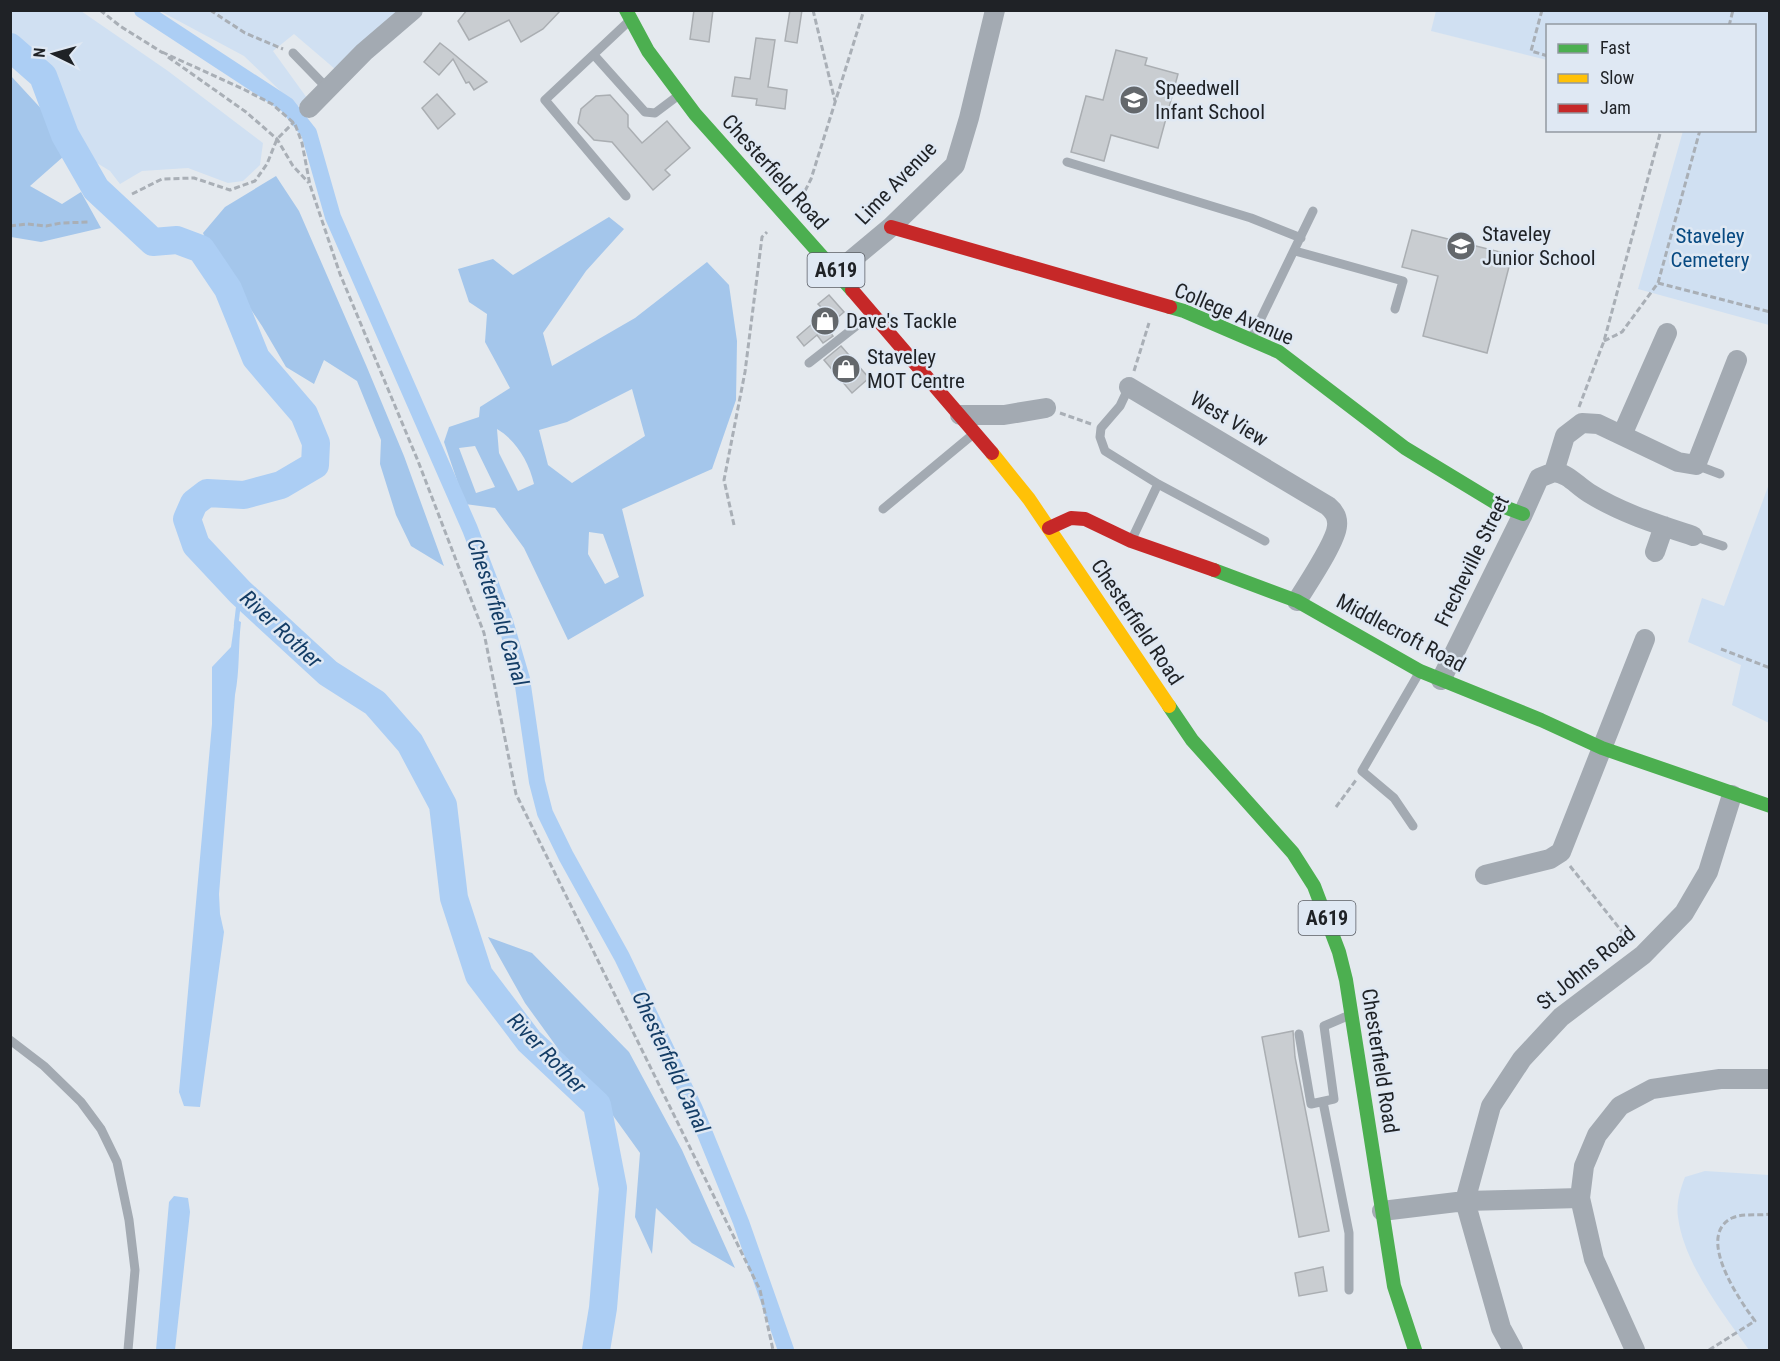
<svg xmlns="http://www.w3.org/2000/svg" width="1780" height="1361" font-family="'Roboto Condensed',sans-serif">
<style>
.green{fill:#d0e0f2}
.forest{fill:#a4c6eb;fill-rule:evenodd}
.water{fill:#accef4}
.lines{fill:none;stroke-linecap:round;stroke-linejoin:round}
.stream{stroke:#accef4;stroke-width:4.5}
.canal{stroke:#accef4;stroke-width:16}
.river{stroke:#accef4;stroke-width:28}
.building{fill:#c9cdd1;stroke:#aaaeb2;stroke-width:1.5}
.path{stroke:#a9afb6;stroke-width:3;stroke-dasharray:6 3;stroke-linecap:butt}
.lane{stroke:#a3aab2;stroke-width:9}
.street{stroke:#a3aab2;stroke-width:20}
.fast{stroke:#4caf50;stroke-width:14}
.slow{stroke:#ffc107;stroke-width:14}
.jam{stroke:#c62828;stroke-width:14}
.labels{text-anchor:middle;dominant-baseline:central;stroke-width:5;stroke-linejoin:round;paint-order:stroke}
.shield{fill:#dfe8f3;stroke:#595d64;stroke-width:1.5}
.shield-label{font-size:20px;font-weight:bold;fill:#1f2226}
.poi-label{font-size:21px;fill:#1f2226;stroke:#dfe8f3;text-anchor:start}
.street-label{font-size:21px;fill:#1f2226;stroke:#dfe8f3}
.park-label{font-size:21px;fill:#084a82;stroke:#dfe8f3}
.water-label{font-size:22px;font-style:italic;fill:#143d66;stroke:#dfe8f3}
</style>
<rect width="100%" height="100%" fill="#e4e9ee"/>
<path class="green" d="M11 10 81 11 168 71 263 143 260 165 243 181 228 183 188 168 142 171 120 184 110 171 84 155 61 94 50 76 11 38Z
M160 11H405L335 69 294 34 273 51 307 98 297 107 244 56Z
M1436 11H1769V325L1638 289 1683 131 1754 130V26H1548L1547 60 1431 31Z
M1769 484 1770 723H1769L1732 705 1741 665 1688 642 1702 598 1724 606Z
M1705 1171 1769 1175V1350H1749C1723 1313 1684 1264 1678 1217 1676 1204 1680 1190 1685 1177Z"/>
<path class="forest" d="M11 76 47 115 64 156 30 186 62 204 81 192 101 228 41 242 11 237Z
M276 176 299 211 366 365 404 456 444 566 411 546 396 515 380 464 381 440 357 381 324 360 314 384 286 367 262 326 209 247 203 233 225 207Z
M609 217 624 229 586 271 543 333 552 366 635 318 707 262 729 285 737 341 736 400 712 469 622 509 644 596 568 640 524 548 495 508 465 504 444 442 449 427 479 417 480 407 510 388 485 342 487 314 469 302 458 269 493 259 513 275ZM632 389 645 436 572 483 548 465 539 430 567 422ZM497 429C516 440 529 462 534 484L518 491 499 453ZM475 446 495 487 476 493 459 448ZM589 532 603 534 619 577 605 584 588 554Z
M488 937 532 953 629 1052 682 1150 735 1268 692 1243 656 1208 652 1254 635 1217 640 1153 609 1110 572 1068 525 1003Z"/>
<path class="water" d="M235 619 241 622C238 647 240 670 235 695L219 894 220 914 224 932 200 1107 184 1106 179 1092 212 724V667L231 647Z
M174 1196 188 1198 190 1212 175 1350H156L169 1202Z"/>
<g class="lines">
<path class="stream" d="M236 626 240 592"/>
<path class="canal" d="M142 10 287 105 309 133 333 217 470 529 505 621 522 679 537 782 545 813 566 856 622 957 695 1109 741 1222 786 1350"/>
<path class="river" d="M10 47 43 76 65 135 96 189 153 242 177 240 201 249 228 289 256 358 304 414 316 443 315 465 281 485 244 495 207 493 194 503 187 519 196 545 240 592 328 673 375 703 410 743 443 805 454 898 479 975 529 1041 597 1105 613 1188 603 1308 596 1350"/>
</g>
<path class="building" d="M467 10H561L543 29 521 42 509 20 469 40 458 21Z
M694 10H713L709 42 690 39Z
M790 10H802L797 43 785 41Z
M756 38 775 40 768 87 787 90 785 109 756 105 757 99 732 96 735 77 750 79Z
M440 43 449 50 487 82 474 90 469 82 466 83 453 59 439 75 424 62Z
M1116 50 1147 58 1145 65 1178 74 1158 148 1111 135 1104 161 1071 152 1086 96 1103 100Z
M437 94 455 114 438 129 422 108Z
M610 95 628 115V127L642 143 667 121 690 148 665 170 670 175 653 190 612 142 594 140 578 123 581 109 596 96Z
M1412 230 1512 255 1487 353 1423 336 1438 276 1402 267Z
M829 295 844 312 829 325 831 329 829 331 833 336 823 343 817 335 804 346 797 337 826 312 818 304Z
M841 346 869 378 852 393 824 360Z
M1293 1031 1295 1057 1329 1231 1299 1237 1262 1037Z
M1323 1267 1327 1291 1299 1296 1295 1273Z"/>
<g class="lines">
<path class="path" d="M100 10 120 26 163 53
M210 10 245 33 283 49
M813 10 835 101
M1542 10 1531 51 1548 56
M1729 26 1733 10
M162 52 245 90 272 104 295 124 302 143 310 185 340 274 418 461 484 633 516 794 760 1290 773 1350
M168 57 246 112 277 139 293 166 309 183
M132 194 162 179 194 178 230 190 255 181 267 164 277 139 294 122
M801 199 811 179 864 10
M10 226 27 224 46 226 61 223 90 222
M1658 283 1770 312
M1604 341 1622 332 1658 283 1700 130
M1134 371 1149 323
M1579 407 1604 341 1661 130
M1060 413 1091 424
M734 525 724 480 745 372 762 237 767 232
M1721 649 1770 668
M1336 807 1356 780
M1570 866 1631 943
M1709 1350 1755 1321C1740 1301 1695 1236 1732 1218 1743 1213 1758 1216 1770 1214"/>
<path class="lane" d="M293 53 328 89
M594 55 645 112 655 113 675 98
M1067 162 1251 218 1301 238
M626 196 545 100 627 23
M1295 251 1403 281 1395 309
M1252 337 1313 211
M809 363 869 316
M1129 387 1120 406 1101 428 1100 437 1105 451 1158 484 1265 541
M1696 465 1720 474
M883 509 971 436
M1693 536 1723 546
M1132 539 1158 484
M1413 826 1394 798 1362 771 1419 673
M1299 1034 1311 1104 1334 1099 1324 1026 1345 1017
M10 1040 44 1066 81 1102 101 1129 117 1162 129 1220 135 1270 128 1350
M1323 1102 1349 1233V1290"/>
<path class="street" d="M309 108 364 52 413 10
M837 272 891 227 955 165 969 118 995 10
M1129 387 1328 506C1334 511 1338 518 1337 526 1336 542 1306 586 1297 601
M960 415H1004L1046 408
M1622 435 1667 333
M1554 472C1569 474 1576 485 1589 493 1621 513 1657 524 1693 536
M1655 552 1664 526
M1441 680 1523 514 1539 478 1554 472 1565 436 1582 423 1598 424 1678 462 1696 465 1737 360
M1485 875 1550 859 1561 852 1645 639
M1382 1211 1465 1201 1580 1198
M1513 1350 1501 1328 1465 1201 1491 1106 1522 1059 1561 1017 1643 955 1684 913 1708 872 1732 795
M1635 1350 1594 1259 1580 1198 1584 1166 1597 1135 1620 1106 1652 1089 1720 1079H1770"/>
<path class="fast" d="M626 10 648 51 695 114 852 290
M1170 307 1184 311 1279 352 1405 448 1499 505 1523 514
M1214 570 1297 601 1420 671 1541 720 1602 748 1770 806
M1169 706 1192 740 1293 853 1314 886 1339 952 1346 980 1394 1286 1415 1350"/>
<path class="slow" d="M992 453 1029 499 1169 706"/>
<path class="jam" d="M891 227 1170 307
M852 290 992 453
M1049 528 1071 518 1085 519 1131 541 1214 570"/>
</g>
<defs>
<g id="school-disc" transform="scale(1.5)"><circle r="9.5" fill="#64686c" stroke="#dfe8f3"/><path d="M0-5L7-2L0 1L-7-2ZM-4 1L0 2.5L4 1V4Q0 6-4 4Z" fill="#fff"/></g>
<g id="shop-disc" transform="scale(1.5)"><circle r="9.5" fill="#64686c" stroke="#dfe8f3"/><path d="M-5-2.5h2.3a2.7 3.5 0 0 1 5.4 0H5L5.5 6h-11ZM-1.5-2.5h3a1.5 2.3 0 0 0-3 0Z" fill="#fff"/></g>
</defs>
<g fill-rule="evenodd">
<use href="#school-disc" x="1134" y="100"/>
<use href="#school-disc" x="1461" y="246"/>
<use href="#shop-disc" x="825" y="321"/>
<use href="#shop-disc" x="846" y="369"/>
</g>
<g class="labels">
<g class="shield">
<rect x="807.5" y="253" width="57" height="34" rx="4.5"/>
<rect x="1298.5" y="901" width="57" height="34" rx="4.5"/>
</g>
<g class="shield-label">
<text x="836" y="270">A619</text>
<text x="1327" y="918">A619</text>
</g>
<g class="poi-label">
<text x="1155" y="88">Speedwell<tspan x="1155" dy="24">Infant School</tspan></text>
<text x="1482" y="234">Staveley<tspan x="1482" dy="24">Junior School</tspan></text>
<text x="846" y="321">Dave's Tackle</text>
<text x="867" y="357">Staveley<tspan x="867" dy="24">MOT Centre</tspan></text>
</g>
<g class="street-label">
<text transform="translate(775 172) rotate(48)">Chesterfield Road</text>
<text transform="translate(896 183) rotate(-46)">Lime Avenue</text>
<text transform="translate(1234 314) rotate(23)">College Avenue</text>
<text transform="translate(1229 419) rotate(31)">West View</text>
<text transform="translate(1472 561) rotate(-64)">Frecheville Street</text>
<text transform="translate(1137 622) rotate(56)">Chesterfield Road</text>
<text transform="translate(1401 633) rotate(28)">Middlecroft Road</text>
<text transform="translate(1586 968) rotate(-39)">St Johns Road</text>
<text transform="translate(1380 1061) rotate(81)">Chesterfield Road</text>
</g>
<g class="park-label">
<text x="1710" y="236">Staveley<tspan x="1710" dy="24">Cemetery</tspan></text>
</g>
<g class="water-label">
<text transform="translate(498 612) rotate(72)">Chesterfield Canal</text>
<text transform="translate(281 629) rotate(43)">River Rother</text>
<text transform="translate(547 1053) rotate(46)">River Rother</text>
<text transform="translate(671 1062) rotate(65)">Chesterfield Canal</text>
</g>
</g>
<rect width="1780" height="1361" fill="none" stroke="#1f2226" stroke-width="24"/>
<rect x="1546" y="24" width="210" height="108" fill="#dfe8f3" stroke="#9299a1" stroke-width="1.5"/>
<rect x="1558" y="44" width="30" height="9" fill="#4caf50" stroke="#9299a1" stroke-width="1.5"/>
<text x="1600" y="54" font-size="18" fill="#1f2226">Fast</text>
<rect x="1558" y="74" width="30" height="9" fill="#ffc107" stroke="#9299a1" stroke-width="1.5"/>
<text x="1600" y="84" font-size="18" fill="#1f2226">Slow</text>
<rect x="1558" y="104" width="30" height="9" fill="#c62828" stroke="#9299a1" stroke-width="1.5"/>
<text x="1600" y="114" font-size="18" fill="#1f2226">Jam</text>
<g transform="translate(54 54) rotate(275)" stroke="#dfe8f3" stroke-width="4.5" paint-order="stroke">
<path d="M0-4.5L10 22L0 15L-10 22Z" fill="#1f2226"/>
<text y="-9" font-size="16" font-weight="bold" text-anchor="middle" fill="#1f2226">N</text>
</g>
</svg>
